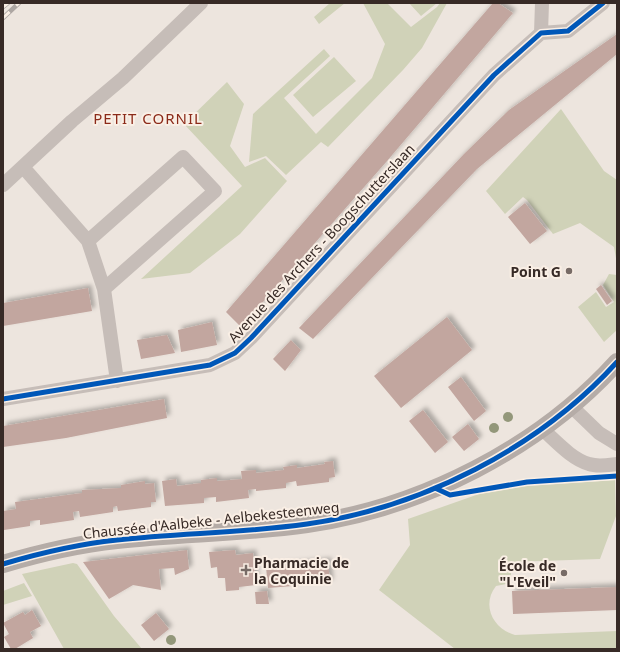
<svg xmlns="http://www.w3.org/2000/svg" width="620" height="652" font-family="'Noto Sans',sans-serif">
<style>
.green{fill:#d0d2b8}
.building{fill:#c2a69f;filter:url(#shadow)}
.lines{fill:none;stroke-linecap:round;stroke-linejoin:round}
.minor{stroke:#c6bdb8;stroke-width:14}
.major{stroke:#b5aca7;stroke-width:18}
.rail-casing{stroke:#ada6a2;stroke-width:4.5}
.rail{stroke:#faefe5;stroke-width:3;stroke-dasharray:9;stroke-linecap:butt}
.cycleway-casing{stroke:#faefe5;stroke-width:8}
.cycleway{stroke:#0057b8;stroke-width:5}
.tree{fill:#93977a}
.poi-dot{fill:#776b66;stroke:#faefe5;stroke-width:1.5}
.labels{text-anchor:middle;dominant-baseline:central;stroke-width:4;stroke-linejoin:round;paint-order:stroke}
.street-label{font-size:14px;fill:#372a26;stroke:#faefe5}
.poi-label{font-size:14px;font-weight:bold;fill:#372a26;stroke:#faefe5;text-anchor:end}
.neighbourhood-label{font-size:15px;letter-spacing:1px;fill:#8b2a19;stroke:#faefe5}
</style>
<defs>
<filter id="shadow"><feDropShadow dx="3.5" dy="-3.5" stdDeviation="2" flood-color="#0004"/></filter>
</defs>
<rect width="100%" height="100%" fill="#ede5de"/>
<path class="green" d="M330 3H345L319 24 314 17Z
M363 3H387L411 27 437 7 440 3H447L422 48 403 70 328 147 321 142 286 175 266 156 249 162 253 114 324 49 330 56 284 98 316 134 372 78 385 44Z
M409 3H437L421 16Z
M334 57 356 81 313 117 293 95Z
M227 82 244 104 230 146 245 167 265 158 287 181 240 234 190 273 141 279 242 186 184 124Z
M561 109 604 171 617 180V264L614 247 580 223 553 234 527 200 523 197 505 214 486 191Z
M609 274 617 275V330L604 342 578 307 596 292 606 307 614 302 603 285Z
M615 480 616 516 600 559 511 562V583L496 586C481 605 493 629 515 635L617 631V649H455L379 590 410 545 408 519 479 494 526 486Z
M73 563 77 564 114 616 142 649H64L22 574Z
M24 583 32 596 3 605V591Z"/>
<path class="building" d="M493 3H498L513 13 387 161 241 327 226 312Z
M617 34V54L477 169 313 339 299 328 464 154 509 110Z
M525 203 547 231 530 244 508 217Z
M601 285 612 301 607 305 596 289Z
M88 288 92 311 3 326V303Z
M447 317 472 350 401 408 374 376Z
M212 322 217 345 181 352 178 330Z
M167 335 175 353 141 359 137 340Z
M291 340 301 350 285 371 273 359Z
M461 377 486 411 474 421 448 387Z
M164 399 167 418 66 438 3 447V426Z
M423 410 448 442 435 453 409 421Z
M468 424 479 439 464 451 452 437Z
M333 461 335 477 329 478V482L297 486 296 481 286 483V488L256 491V489L248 490 249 498 216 502V497L204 498V503L165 506 162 481 176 479 177 486 201 483V480L217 478V481L242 479 241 471 256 470V473L284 470 283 467 297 465V468L325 464 324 462Z
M145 481V484L154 483 156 502H151V507L118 511 117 506 113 507V512L80 517 79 511 73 512 74 520 40 525V520L30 521V526L4 530 3 511 16 509 15 502 82 493V490L121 488V485Z
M187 550 189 569 175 575 174 568 159 569 161 590 133 585 109 599 83 562Z
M235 550 236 555 253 553 256 585 239 587V590L226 591 225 578H218L217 567 211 568 209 552Z
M328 561 330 583 268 588 266 567Z
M617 587V610L513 614 512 591Z
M267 591 269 604H256L255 592Z
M32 610 41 626 30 632 33 638 15 649H11L4 637 9 634 3 623 23 612 25 615Z
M156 613 169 629 154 641 141 625Z"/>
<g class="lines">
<path class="minor" d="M541 33 542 3
M23 167 88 241
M3 185 72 121 123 78 201 3
M104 289 88 241 183 157 215 191 104 289 117 381
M3 399 210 365 235 353 251 338 494 75 541 33 568 31 603 3
M571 406 599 433 617 444
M541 428C555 440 571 459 589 464 598 467 608 465 617 464"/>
<path class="major" d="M3 564C40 553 79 544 117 540 180 533 244 533 307 524 421 508 539 448 617 362"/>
<g class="rail-casing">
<path id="rail" d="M3 7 8 3
M3 18 19 3"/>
</g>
<use href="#rail" class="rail"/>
<g class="cycleway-casing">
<path id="cycleway" d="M3 399 210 365 235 353 251 338 494 75 541 33 568 31 603 3
M435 488 450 495 527 482 617 476
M3 564C40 553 79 544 117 540 180 533 244 533 307 524 421 508 539 448 617 362"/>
</g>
<use href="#cycleway" class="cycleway"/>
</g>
<g class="tree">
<circle cx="508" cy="417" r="5"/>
<circle cx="494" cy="428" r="5"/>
<circle cx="171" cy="640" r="5"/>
</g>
<g class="poi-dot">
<circle cx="569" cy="271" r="4"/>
<path d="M244 564h4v4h4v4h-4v4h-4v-4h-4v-4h4z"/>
<circle cx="564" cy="573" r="4"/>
</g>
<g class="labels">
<g class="street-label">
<text transform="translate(321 243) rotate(-47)">Avenue des Archers - Boogschutterslaan</text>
<text transform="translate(211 520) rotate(-6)">Chaussée d'Aalbeke - Aelbekesteenweg</text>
</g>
<g class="poi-label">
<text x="561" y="271">Point G</text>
<text x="254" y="562" text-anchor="start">Pharmacie de<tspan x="254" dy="16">la Coquinie</tspan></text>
<text x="556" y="565">École de<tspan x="556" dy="16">"L'Eveil"</tspan></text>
</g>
<g class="neighbourhood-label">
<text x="148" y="118">PETIT CORNIL</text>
</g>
</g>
<rect width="620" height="652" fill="none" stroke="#372a26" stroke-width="8"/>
</svg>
